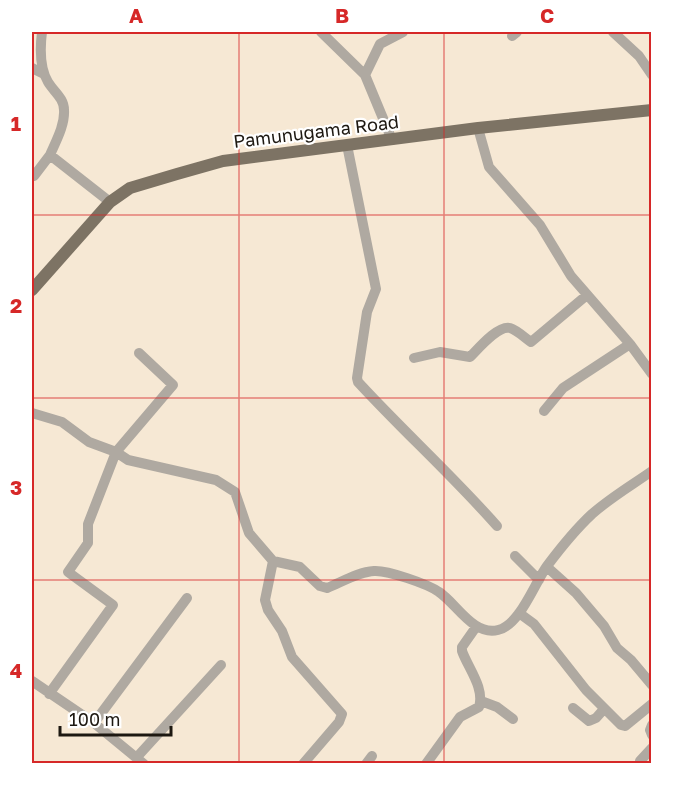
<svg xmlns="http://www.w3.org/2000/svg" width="683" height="795" font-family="'Golos Text',sans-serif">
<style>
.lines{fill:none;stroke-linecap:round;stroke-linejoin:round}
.minor{stroke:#afa9a1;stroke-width:10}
.major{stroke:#7d7364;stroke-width:12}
.grid{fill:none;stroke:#d62828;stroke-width:1.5;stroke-opacity:0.55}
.labels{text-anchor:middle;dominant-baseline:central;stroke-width:4.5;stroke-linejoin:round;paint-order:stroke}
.street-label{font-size:18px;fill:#1d1811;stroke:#fff}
.neatline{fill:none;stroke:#d62828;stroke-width:2}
.grid-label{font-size:20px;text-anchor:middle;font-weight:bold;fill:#d62828}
</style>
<rect width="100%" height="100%" fill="#f6e8d4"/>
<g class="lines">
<path class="minor" d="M42 32C40 48 39 67 48 82 54 92 64 98 64 110 65 125 56 141 50 155L110 202
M321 32 365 75 392 140
M613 32 639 56 652 75
M512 36 517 32
M32 68 44 74
M365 75 380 44 403 32
M478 128 489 167 540 225 571 276 630 344 652 374
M347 145 376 289 367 312 357 378 358 382C403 431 453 476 497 526
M34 176 50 155
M414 358 440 352 470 357C478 349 498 325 510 328 517 330 525 338 531 342L587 295
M544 411 563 388 630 344
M32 413 62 422 89 442 116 452 128 460 216 480 235 492 249 533 273 561 300 567 320 586 327 588C342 582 358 572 374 571 387 570 428 584 439 592 457 604 473 636 498 630 520 625 534 584 547 566 559 550 577 528 592 514 610 498 632 485 652 471
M515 556 539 580
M273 561 265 600 268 610 282 631 292 657 342 714 339 722 303 764
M547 567 576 593 604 626 617 648 631 660 652 685
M519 613 534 624 586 690 621 725 625 726 652 704
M32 681 94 723 144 764
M49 694 113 605 68 572 88 543V524L116 452 173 385 139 353
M481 701 497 707 513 719
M573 708 589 721 596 718 604 709
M94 723 187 598
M652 725 650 730 652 735
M137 757 221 665
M640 761 652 748
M366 764 372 756
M426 764 460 717 479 707C485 688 468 668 462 651V647L476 627"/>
<path class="major" d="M32 290 110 202 130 188 177 174 223 161 478 128 652 110"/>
</g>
<path class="grid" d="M239 32V764M444 32V764M32 215H652M32 398H652M32 580H652"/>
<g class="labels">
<g class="street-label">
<text transform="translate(316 131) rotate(-7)">Pamunugama Road</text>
</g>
</g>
<rect width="683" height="795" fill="none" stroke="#ffffff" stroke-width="66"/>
<path d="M60 726v9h111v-9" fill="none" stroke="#1d1811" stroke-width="3"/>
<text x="69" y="726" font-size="18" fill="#1d1811" stroke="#ffffff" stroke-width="4.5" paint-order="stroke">100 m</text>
<rect x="33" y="33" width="617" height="729" class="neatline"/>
<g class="grid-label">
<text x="136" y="23">A</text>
<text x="342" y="23">B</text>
<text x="547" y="23">C</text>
<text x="16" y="131">1</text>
<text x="16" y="313">2</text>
<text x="16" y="495">3</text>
<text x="16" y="678">4</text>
</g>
</svg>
